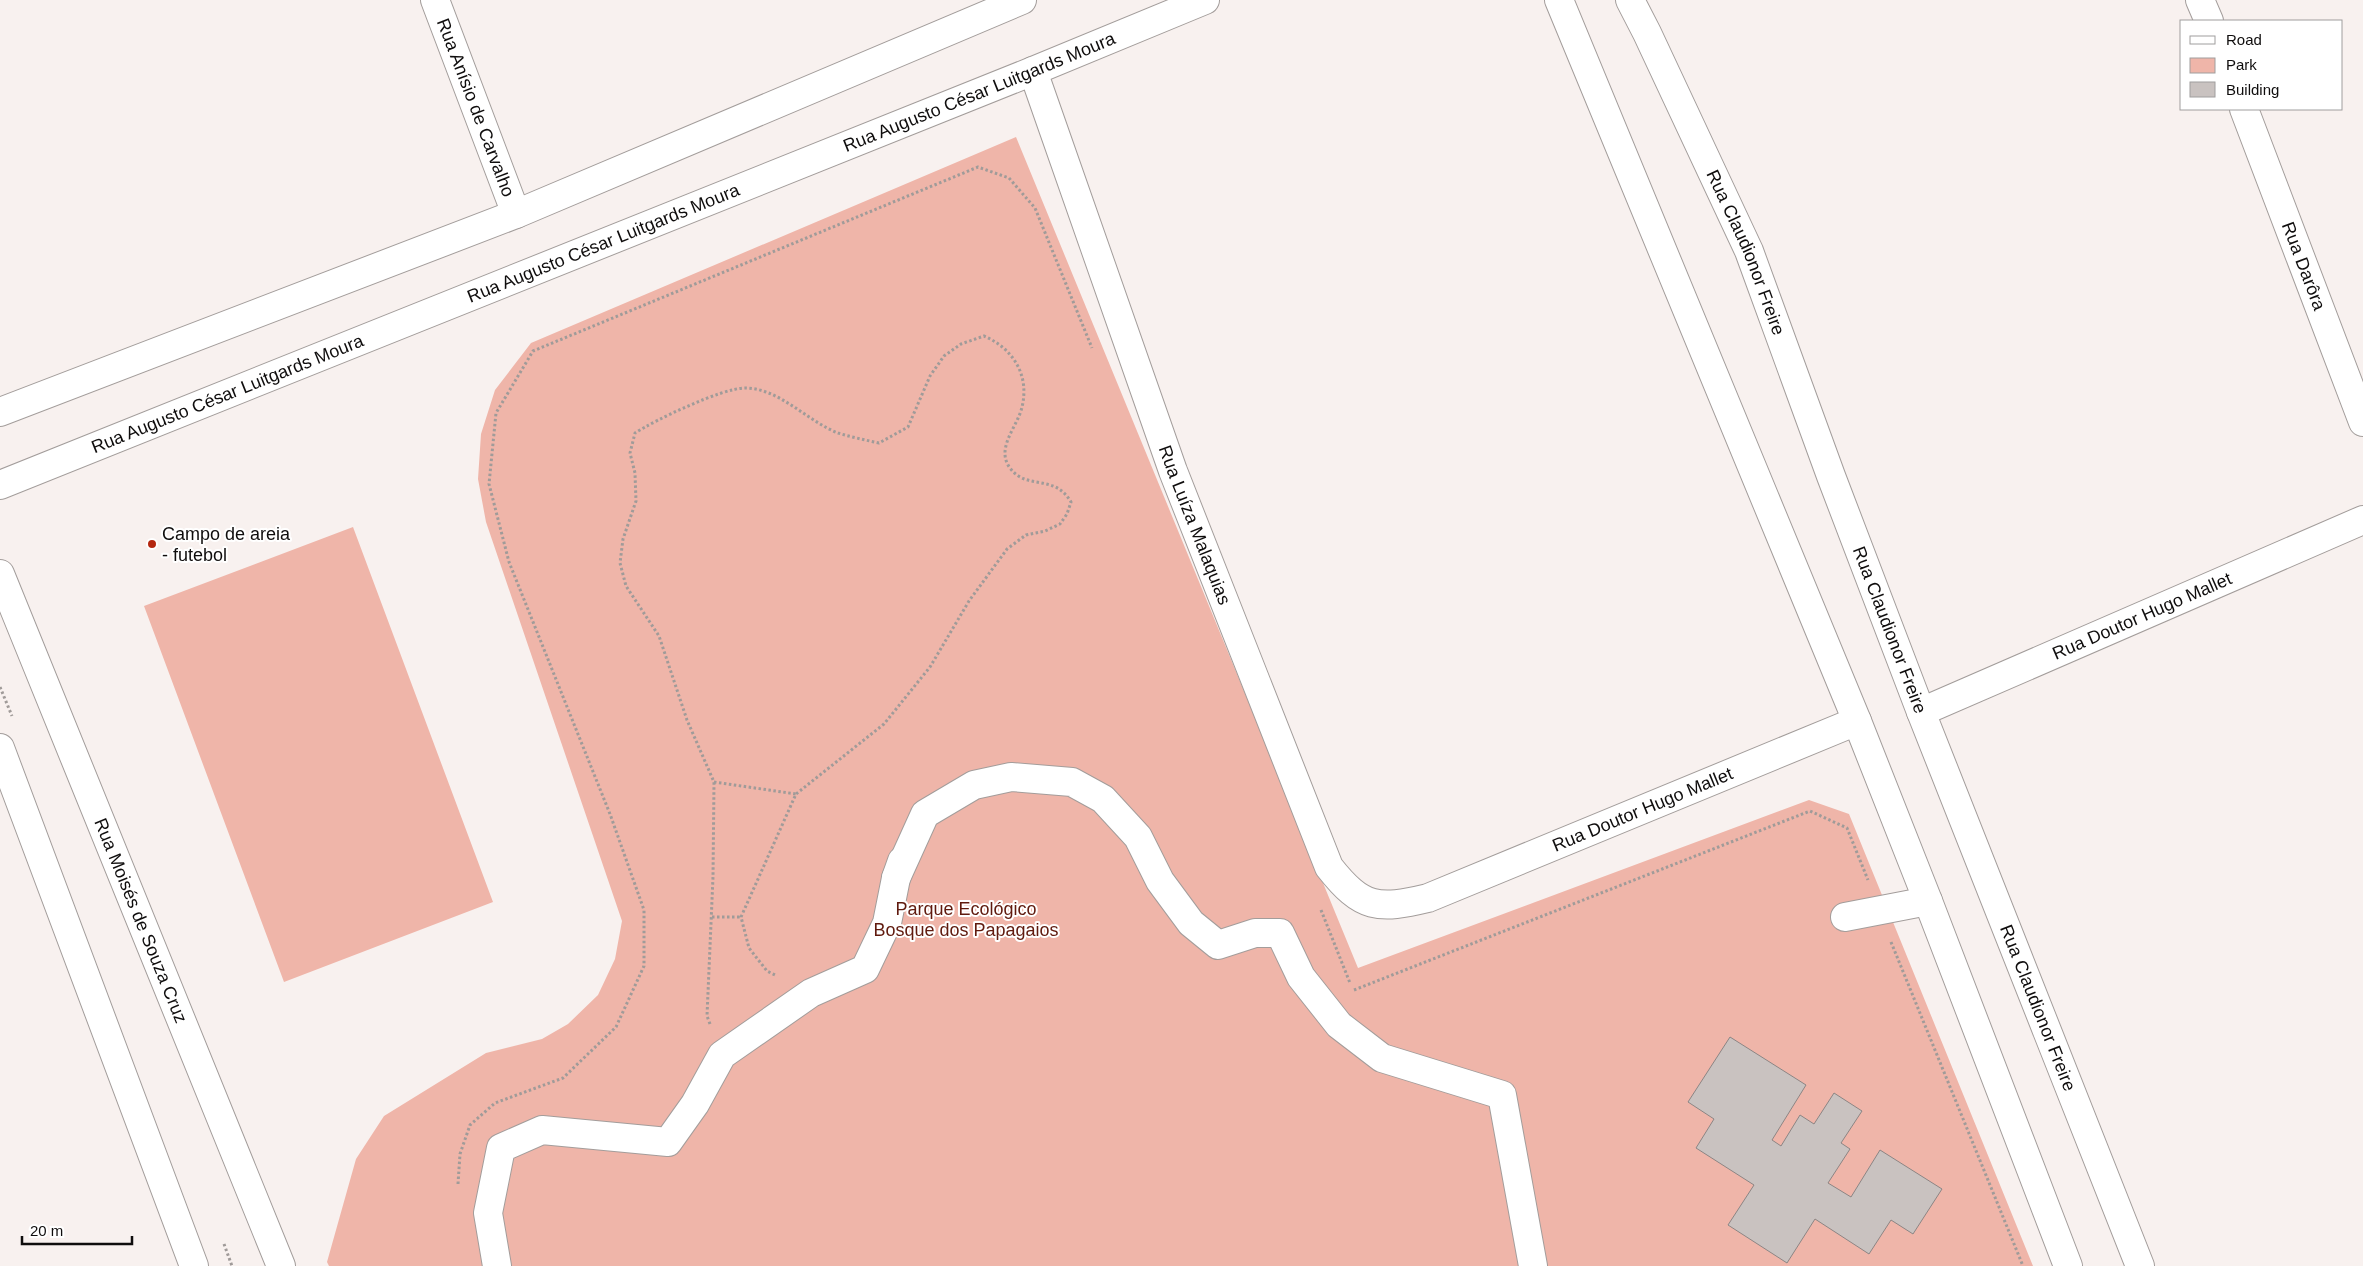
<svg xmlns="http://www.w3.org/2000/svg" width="2363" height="1266" font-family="Arial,sans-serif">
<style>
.green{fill:#efb5a9}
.building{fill:#c9c2c0;stroke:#8c8584}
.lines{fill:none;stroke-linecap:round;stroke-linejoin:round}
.minor-casing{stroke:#a39d9b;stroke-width:30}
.path{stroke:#a09b99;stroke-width:3;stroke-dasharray:2.5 2.5;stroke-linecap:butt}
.minor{stroke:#fff;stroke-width:28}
.poi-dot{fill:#b42710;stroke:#fff;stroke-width:2}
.labels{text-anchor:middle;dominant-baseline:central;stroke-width:4;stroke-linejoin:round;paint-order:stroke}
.street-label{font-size:18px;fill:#0f0d0d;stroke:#fff}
.poi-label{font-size:18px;fill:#0f0d0d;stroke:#fff;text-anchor:start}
.park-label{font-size:18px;fill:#601a0e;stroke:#fff}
</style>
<rect width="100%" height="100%" fill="#f8f1ef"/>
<path class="green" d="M1016 137 1358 968 1809 800 1849 814 2033 1266H329L327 1262 356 1159 384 1116 486 1053 542 1039 568 1024 598 995 615 959 622 921 486 522 478 479 481 434 495 390 531 343Z
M353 527 493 902 284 982 144 606Z"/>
<path class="building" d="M1730 1037 1806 1085 1772 1140 1781 1146 1800 1115 1814 1124 1834 1093 1862 1111 1841 1143 1850 1149 1828 1183 1851 1197 1880 1150 1942 1189 1913 1234 1891 1220 1869 1254 1815 1219 1787 1263 1728 1225 1754 1185 1696 1148 1714 1119 1688 1102Z"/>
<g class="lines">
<g class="minor-casing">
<g id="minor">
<path id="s1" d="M435 0 516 214"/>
<path d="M1559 0 1857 721 1928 901 2068 1266"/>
<path id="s2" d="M1630 0 1647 33 1749 251 1831 476 1921 712 2140 1266"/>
<path d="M2200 0 2209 21"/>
<path id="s3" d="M1033 71 1173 471 1329 867C1362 909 1378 910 1428 898L1857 721"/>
<path id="s4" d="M2244 109 2363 422"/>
<path d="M0 412 516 214 1022 0"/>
<path id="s5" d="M0 485 1033 71 1205 0"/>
<path id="s6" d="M0 574 281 1266"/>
<path id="s7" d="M1921 712 2363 520"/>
<path d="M0 748 194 1266"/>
<path d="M896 878 925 814 974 785 1011 777 1072 782 1103 799 1138 837 1160 881 1191 923 1218 945 1255 933H1280L1301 977 1339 1025 1382 1058 1502 1095 1533 1266"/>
<path d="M1845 917 1928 901"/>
<path d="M497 1266 488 1213 501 1148 542 1130 668 1142 695 1104 722 1055 811 993 865 969 887 923 896 878 902 861"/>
</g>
</g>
<path class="path" d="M0 687 12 716
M714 782 796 794
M1321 910 1350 983
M712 917H741
M1891 942 2023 1266
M1354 990 1810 811 1847 828 1868 880
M710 1024 707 1016 713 877 714 782 687 720 659 636 626 586 620 563 623 539 636 501 635 473 630 453 635 433C655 420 722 388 745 388 779 388 807 421 838 433 851 437 865 440 879 443L908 427 930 376 944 356 961 344 984 336C1012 348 1030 374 1022 407 1018 426 995 448 1010 468 1027 491 1054 473 1071 502L1067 514 1060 524 1045 531 1026 535 1007 549 969 601 930 667 884 724 796 794 741 917 749 948 767 971 777 976
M458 1184 460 1154 470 1125 495 1103 563 1078 616 1027 644 966V910L610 814 509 562 489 484 496 413 533 351 978 167 1009 178 1035 208 1092 348
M224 1244 232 1266"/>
<use href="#minor" class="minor"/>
</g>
<circle class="poi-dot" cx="152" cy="544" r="5"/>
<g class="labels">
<g class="street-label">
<text stroke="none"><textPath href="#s5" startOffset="1055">Rua Augusto César Luitgards Moura</textPath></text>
<text stroke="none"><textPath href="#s1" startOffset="115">Rua Anísio de Carvalho</textPath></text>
<text stroke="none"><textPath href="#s5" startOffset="650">Rua Augusto César Luitgards Moura</textPath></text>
<text stroke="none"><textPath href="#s2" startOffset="278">Rua Claudionor Freire</textPath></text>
<text stroke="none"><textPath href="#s4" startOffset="168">Rua Darôra</textPath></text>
<text stroke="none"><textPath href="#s5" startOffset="245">Rua Augusto César Luitgards Moura</textPath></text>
<text stroke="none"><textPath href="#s3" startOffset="482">Rua Luíza Malaquias</textPath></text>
<text stroke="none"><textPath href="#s7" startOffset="241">Rua Doutor Hugo Mallet</textPath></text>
<text stroke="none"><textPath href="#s2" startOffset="682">Rua Claudionor Freire</textPath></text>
<text stroke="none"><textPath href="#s3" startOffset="1195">Rua Doutor Hugo Mallet</textPath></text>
<text stroke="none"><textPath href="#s6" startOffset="374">Rua Moisés de Souza Cruz</textPath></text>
<text stroke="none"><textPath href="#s2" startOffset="1088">Rua Claudionor Freire</textPath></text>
</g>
<g class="poi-label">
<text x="162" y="534">Campo de areia<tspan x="162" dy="21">- futebol</tspan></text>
</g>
<g class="park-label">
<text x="966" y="909">Parque Ecológico<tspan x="966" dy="21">Bosque dos Papagaios</tspan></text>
</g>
</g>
<rect x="2180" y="20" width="162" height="90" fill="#ffffff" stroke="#9f9e9e"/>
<rect x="2190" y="36" width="25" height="8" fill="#ffffff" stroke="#9f9e9e"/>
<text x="2226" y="45" font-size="15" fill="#0f0d0d">Road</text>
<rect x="2190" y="58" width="25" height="15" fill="#efb5a9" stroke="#9f9e9e"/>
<text x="2226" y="70" font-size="15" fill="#0f0d0d">Park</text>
<rect x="2190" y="82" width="25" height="15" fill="#c9c2c0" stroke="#9f9e9e"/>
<text x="2226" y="95" font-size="15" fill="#0f0d0d">Building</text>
<path d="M22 1236v8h110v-8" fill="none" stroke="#0f0d0d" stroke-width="2.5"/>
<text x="30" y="1236" font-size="15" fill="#0f0d0d" stroke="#ffffff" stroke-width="4" paint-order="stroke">20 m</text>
</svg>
